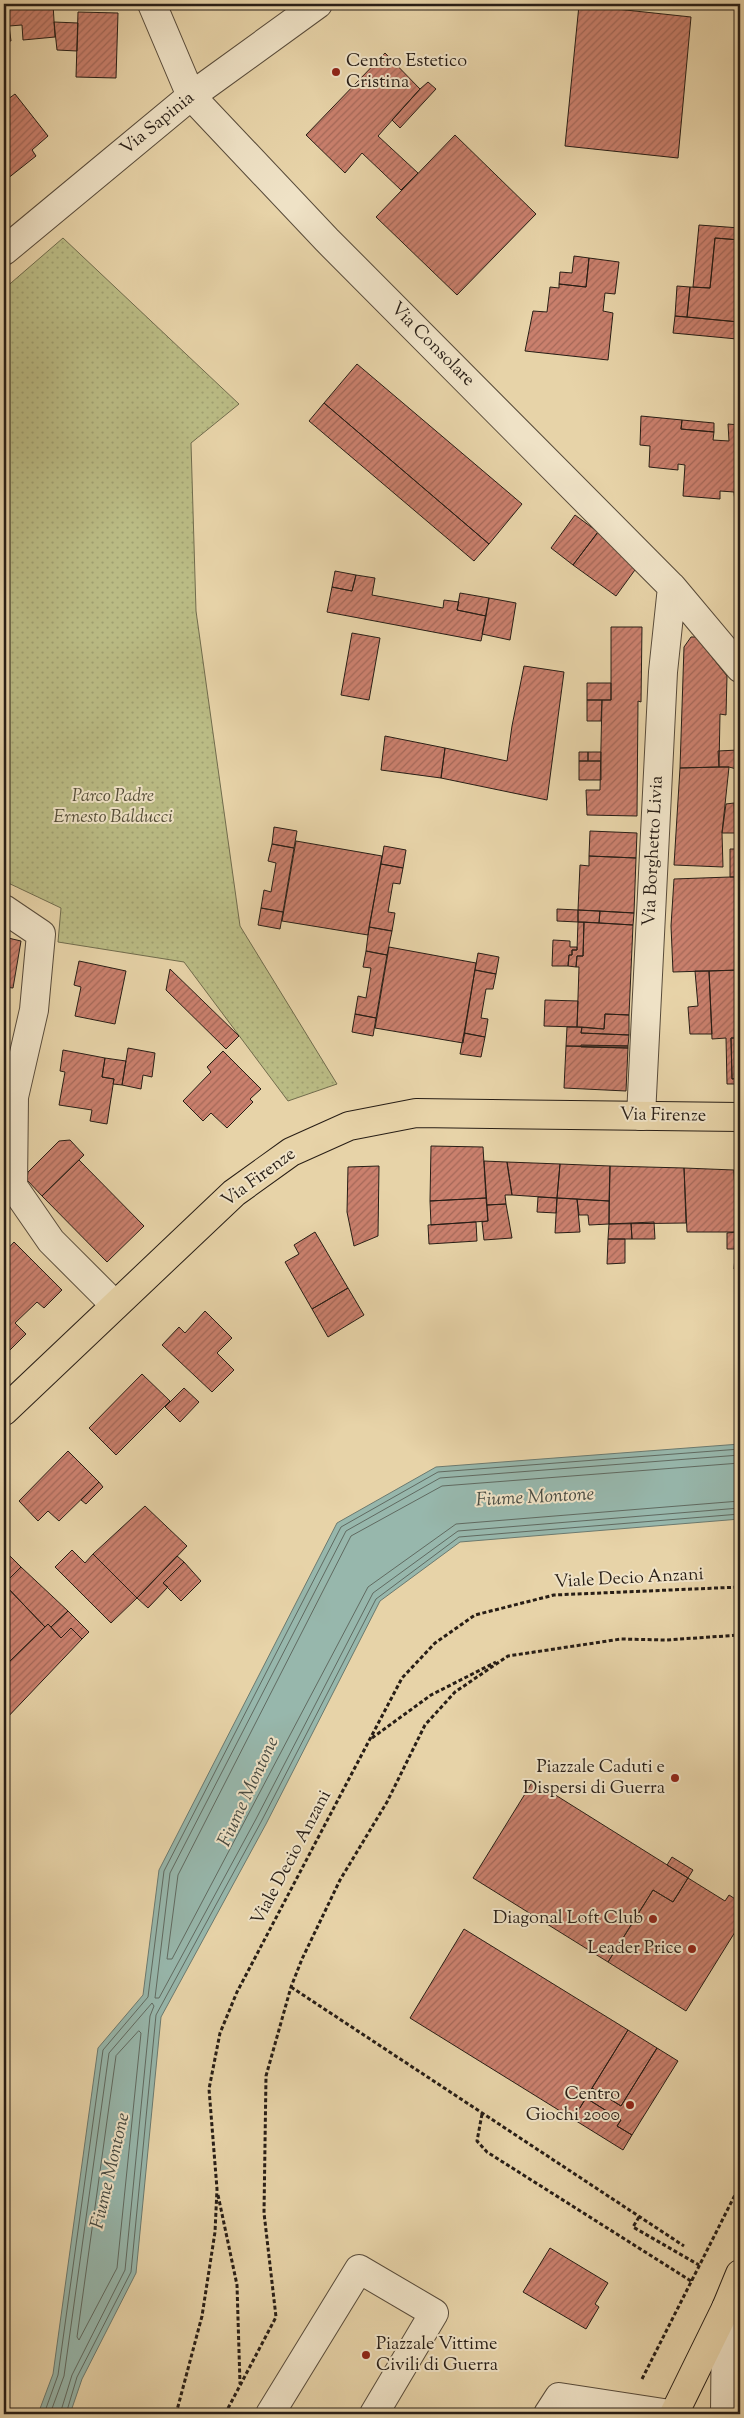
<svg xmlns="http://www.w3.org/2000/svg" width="744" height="2418" font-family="'Sorts Mill Goudy',serif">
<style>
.park{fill:url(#park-dots);stroke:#716c4d}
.water{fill:#97b7ac;stroke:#6b7a70}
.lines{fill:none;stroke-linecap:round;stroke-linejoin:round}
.shore{stroke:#606a61;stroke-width:1}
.building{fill:url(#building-hatch);stroke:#281e16}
.minor-casing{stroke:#584b3a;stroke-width:30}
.major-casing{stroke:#281e16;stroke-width:30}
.path{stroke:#281e16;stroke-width:3;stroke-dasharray:4 2.5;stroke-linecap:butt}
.minor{stroke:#efe2c6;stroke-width:28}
.major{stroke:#e7d3a8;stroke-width:28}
.poi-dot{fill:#8f2418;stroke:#efe2c6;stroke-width:2}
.labels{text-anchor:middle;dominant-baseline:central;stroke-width:4;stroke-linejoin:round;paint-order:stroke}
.poi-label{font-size:18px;fill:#281e16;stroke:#efe2c6;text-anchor:end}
.street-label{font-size:18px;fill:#281e16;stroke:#efe2c6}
.park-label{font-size:18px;font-style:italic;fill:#544d37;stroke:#efe2c6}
.water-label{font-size:19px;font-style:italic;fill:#494c43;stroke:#efe2c6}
</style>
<defs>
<pattern id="park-dots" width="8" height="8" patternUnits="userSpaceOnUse" patternTransform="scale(1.25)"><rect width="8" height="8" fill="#babb84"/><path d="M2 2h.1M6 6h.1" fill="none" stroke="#a0a071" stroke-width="1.8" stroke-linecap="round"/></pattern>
<pattern id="building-hatch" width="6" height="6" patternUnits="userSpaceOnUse" patternTransform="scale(1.25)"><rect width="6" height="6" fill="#ca806d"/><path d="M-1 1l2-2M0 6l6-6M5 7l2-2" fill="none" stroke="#a46859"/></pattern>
</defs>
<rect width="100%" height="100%" fill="#e7d3a8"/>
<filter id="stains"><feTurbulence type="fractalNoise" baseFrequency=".004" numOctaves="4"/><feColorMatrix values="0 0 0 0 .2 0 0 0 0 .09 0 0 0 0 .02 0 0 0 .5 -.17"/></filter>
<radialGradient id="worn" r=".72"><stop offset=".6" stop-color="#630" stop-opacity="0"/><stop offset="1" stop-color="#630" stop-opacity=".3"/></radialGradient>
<path class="park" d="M63 238 239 404 191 443 196 611 240 926 337 1084 288 1101 184 962 58 942 61 908 4 881V289Z"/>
<path class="water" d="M740 1444V1519L460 1542 380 1601 266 1824 161 2017 136 2273 82 2379 70 2414H38L53 2374 98 2048 143 1995 159 1870 337 1523 436 1467Z"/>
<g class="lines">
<path class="shore" d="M740 1455 440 1478 346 1531 170 1873 155 1998H159L256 1819 373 1593 458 1531 740 1508
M740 1463 442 1486 351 1536 178 1875 167 1959H172L368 1587 456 1524 740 1501
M139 2031 141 2033 117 2268 79 2340 77 2337 116 2056Z
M44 2414 58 2375 103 2050 148 1997 164 1871 341 1527 438 1472 740 1449
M50 2414 64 2376 109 2053 152 2003 154 2006 150 2016 125 2270 72 2375 60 2414
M66 2414 77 2377 131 2272 156 2015 261 1822 376 1599 459 1537 740 1514"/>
</g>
<path class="building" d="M4 4H53L55 37 23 40 22 25 9 26 11 41H4Z
M579 5 691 17 678 158 565 146Z
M78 12 118 13 116 78 76 77Z
M54 22 78 23 77 51 57 50Z
M385 53 420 89 378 136 418 173 401 190 362 153 345 173 306 135Z
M428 82 436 89 400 128 392 120 420 89Z
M15 94 48 136 32 150 36 156 7 179 4 175V102Z
M455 135 536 214 457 295 376 217Z
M699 225 740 228V240L715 238 710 288 693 287Z
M715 238 740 240V339H737L739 322 687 317 690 287 710 288Z
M574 256 589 258 586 287 559 284 560 272 572 273Z
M589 258 619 262 615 294 605 293 603 311 613 313 608 360 525 351 533 311 547 312 550 287 559 288V284L586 287Z
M677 286 690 287 687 317 675 316Z
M675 316 739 322 737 339 673 333Z
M357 364 522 504 489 544 324 403Z
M324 403 489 544 474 561 309 421Z
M641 416 682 420 681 429 714 432 713 440 729 441 728 424 740 425V541H736L737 523 734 492 720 491V499L683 496 685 465 678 464V470L649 467 650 446 640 445Z
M682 420 714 423V432L681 429Z
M575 515 598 532 573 565 551 548Z
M598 532 640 563 616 596 573 565Z
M335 571 356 575 352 591 332 587Z
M356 575 375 578 372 595 443 608 444 600 459 602 457 610 486 616 481 641 327 612 332 587 352 591Z
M460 593 489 598 486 616 457 610Z
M489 598 516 603 510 640 482 634Z
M611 627H642L641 702 638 701 637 816 587 815 586 790H600L602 700H611Z
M352 633 380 638 369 700 341 695Z
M691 637H696L727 676 726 715 720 714 719 767 680 768 684 647Z
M524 666 564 672 547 800 441 778 445 748 507 761 512 726Z
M587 683H611V700H587Z
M587 700H602L601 721H587Z
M385 736 445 748 441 778 381 770Z
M738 750 740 753V770L729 767H719L718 751Z
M579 752H588V761H579Z
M588 752H601V761H588Z
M579 761H601V780H579Z
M719 767H729L722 833 723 867 674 865 680 768Z
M734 803 735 833H722L726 804Z
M274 827 297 831 294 848 272 844Z
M590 831 637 833 636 858 589 856Z
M296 841 382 856 368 935 282 921Z
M272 844 294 848 283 912 261 908 264 890 271 892 276 863 268 861Z
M384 846 406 850 403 868 381 864Z
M730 849H740V877H730Z
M589 856 636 858 634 913 578 910 580 865 589 866Z
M381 864 403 868 400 884 393 883 388 912 395 913 392 931 369 927Z
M730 877H740V970L673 972 671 926 674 879Z
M261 908 283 912 280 929 258 925Z
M557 909 578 910V922L557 921Z
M578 910 600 911 599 923 578 922Z
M600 911 634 913 633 925 599 923Z
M578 922H584L583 956H577L576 967 568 966 569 955H572V950H577Z
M584 922 633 925 629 1015 605 1014 604 1029 577 1027 579 967H576L577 956H583Z
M369 927 392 931 387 955 366 951Z
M4 937 21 941 13 988 4 987Z
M553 940 570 941V947H577V950H572V955H569L568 966H552Z
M389 947 476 963 463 1043 375 1028Z
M366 951 387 955 376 1018 355 1014 358 996 366 998 371 968 363 967Z
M478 953 499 957 496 974 475 970Z
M79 961 126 971 115 1024 75 1016 81 987 74 985Z
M170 969 239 1036 226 1049 166 990Z
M475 970 496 974 493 989H486L481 1018 488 1019 485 1037 464 1033Z
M740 970V1038H731L732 1079 740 1078V1084H727L726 1038 712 1039 709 971Z
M695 971H709L712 1034H690L688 1007 698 1006Z
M545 1000 578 1001 577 1027 544 1026Z
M355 1014 376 1018 373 1036 352 1032Z
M605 1014 629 1015V1035L581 1033 582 1027 604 1029Z
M567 1027H582L581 1033 629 1035 628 1046H566Z
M464 1033 485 1037 481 1057 460 1054Z
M731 1038H740V1078L732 1079Z
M581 1045 628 1046V1048L581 1047Z
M566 1046 628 1048 626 1091 564 1088Z
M128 1048 155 1053 152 1077 143 1075 141 1089 122 1085Z
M63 1050 105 1058 102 1077 114 1079 107 1124 90 1121 92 1110 59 1105 65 1072 60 1071Z
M223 1051 261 1089 250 1099 253 1102 227 1128 211 1113 203 1121 183 1101 211 1072 207 1067Z
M105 1058 126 1061 122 1085 113 1084 114 1079 102 1077Z
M70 1140 84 1155 42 1196 27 1180 28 1172 59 1141Z
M431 1146 483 1147 486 1198 430 1201Z
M79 1160 144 1226 107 1262 42 1196Z
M484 1161 507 1162 512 1195H505L506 1204 487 1205Z
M507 1162 560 1164 557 1198 512 1195Z
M560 1164 610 1166 609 1201 557 1198Z
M379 1166 378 1236 354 1246 347 1212 348 1167Z
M610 1166 684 1168 686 1223 609 1224Z
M684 1168 734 1170 737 1232H687Z
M734 1170H740V1232H737Z
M538 1197 557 1198 556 1213 537 1212Z
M486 1198 488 1221 431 1225 430 1201Z
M557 1198 577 1199 580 1232 555 1233Z
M577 1199 609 1201V1224L589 1225 588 1215H579Z
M506 1204 512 1238 484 1240 482 1222 488 1221 487 1205Z
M476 1222 477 1241 429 1244 428 1225Z
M654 1222 655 1239H632L631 1223Z
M631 1223 632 1239H608L609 1224Z
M315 1232 348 1288 312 1309 285 1262 299 1254 294 1245Z
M737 1232 734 1249H727V1233Z
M737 1232H740V1268L734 1269Z
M608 1239H625V1263L607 1264Z
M14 1242 62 1290 44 1308 37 1302 15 1323 26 1334 7 1353 4 1349V1295L7 1291 4 1285V1253Z
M348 1288 364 1315 328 1337 312 1309Z
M205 1311 232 1338 217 1353 234 1370 212 1392 162 1345 179 1327 185 1333Z
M142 1374 170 1401 116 1455 89 1428Z
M184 1388 199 1402 180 1422 165 1407Z
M68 1451 99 1482 59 1521 48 1511 38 1521 19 1501Z
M99 1482 103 1487 86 1504 81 1500Z
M145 1506 187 1546 137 1598 93 1554Z
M4 1550 21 1567 4 1584Z
M72 1550 85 1563 93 1554 137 1598 111 1623 55 1567Z
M177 1556 184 1562 163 1583 168 1587 148 1608 137 1598Z
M184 1562 201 1581 181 1601 163 1583Z
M21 1567 68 1611 51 1627 48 1624 45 1627 4 1584Z
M4 1584 45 1627 4 1667Z
M68 1611 89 1632 82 1639 71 1628 61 1638 51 1627Z
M48 1624 61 1638 71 1628 82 1639 4 1721V1667Z
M533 1781 688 1878 673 1902 653 1890 608 1962 473 1878Z
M672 1857 693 1870 688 1878 667 1865Z
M688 1878 725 1901 729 1895 740 1902V1924L686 2011 608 1962 653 1890 673 1902Z
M464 1929 628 2030 573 2119 410 2018Z
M628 2030 657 2048 621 2106 592 2088Z
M657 2048 678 2061 632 2135 617 2126 621 2120 586 2098 592 2088 621 2106Z
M586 2098 621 2120 617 2126 632 2135 623 2150 573 2119Z
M550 2248 608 2283 595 2304 599 2307 586 2329 523 2292Z"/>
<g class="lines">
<g class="minor-casing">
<path id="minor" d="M152 4 191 96 327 240 672 587 740 668
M4 251 191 96 318 4
M4 909 41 934 34 1010 14 1097 13 1186 51 1241 115 1305
M641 1116 663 672 672 587
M270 2414 359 2269 434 2313 374 2414
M548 2414 559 2397 670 2414
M725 2414 726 2308"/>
</g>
<g class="major-casing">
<path id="major" d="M4 1411 234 1193 291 1152 349 1126 416 1113 740 1117
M674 2414 726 2308 740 2274"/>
</g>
<path class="path" d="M372 1738 431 1695 496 1662
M291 1987 684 2246
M482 2114 477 2141 487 2152 691 2281
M218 2195 237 2285 240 2384
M639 2217 633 2227 699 2265
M642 2379 740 2185
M176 2414 202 2316 215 2232 217 2189 209 2089 220 2033 237 1992 402 1678 435 1643 475 1615 554 1595 740 1587
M225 2414 276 2317 264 2213 266 2076 291 1987 302 1959 340 1880 387 1802 425 1725 455 1692 508 1656 621 1639 666 1640 740 1635"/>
<use href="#minor" class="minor"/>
<use href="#major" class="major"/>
</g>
<g class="poi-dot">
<circle cx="336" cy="72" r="5"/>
<circle cx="675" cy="1778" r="5"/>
<circle cx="653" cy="1919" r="5"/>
<circle cx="692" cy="1949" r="5"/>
<circle cx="630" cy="2105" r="5"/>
<circle cx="366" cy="2355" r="5"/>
</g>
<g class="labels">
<g class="poi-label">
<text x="346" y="62" text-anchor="start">Centro Estetico<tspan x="346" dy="21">Cristina</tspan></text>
<text x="665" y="1768">Piazzale Caduti e<tspan x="665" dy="21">Dispersi di Guerra</tspan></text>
<text x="643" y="1919">Diagonal Loft Club</text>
<text x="682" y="1949">Leader Price</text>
<text x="620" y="2095">Centro<tspan x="620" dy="21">Giochi 2000</tspan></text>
<text x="376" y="2345" text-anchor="start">Piazzale Vittime<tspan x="376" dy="21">Civili di Guerra</tspan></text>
</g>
<g class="street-label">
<text transform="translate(158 124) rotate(-39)">Via Sapinia</text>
<text transform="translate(432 345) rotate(45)">Via Consolare</text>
<text transform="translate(654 851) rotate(-87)">Via Borghetto Livia</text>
<text transform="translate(663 1116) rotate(1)">Via Firenze</text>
<text transform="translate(259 1178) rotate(-36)">Via Firenze</text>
<text transform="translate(629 1579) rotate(-3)">Viale Decio Anzani</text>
<text transform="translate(292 1858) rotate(-62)">Viale Decio Anzani</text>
</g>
<g class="park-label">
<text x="113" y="797">Parco Padre<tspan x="113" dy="21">Ernesto Balducci</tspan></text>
</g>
<g class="water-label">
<text transform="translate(535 1498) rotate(-3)">Fiume Montone</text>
<text transform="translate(249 1792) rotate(-65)">Fiume Montone</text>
<text transform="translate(111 2171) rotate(-77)">Fiume Montone</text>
</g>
</g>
<rect width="744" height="2418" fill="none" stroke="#e7d3a8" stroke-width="20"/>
<rect x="5" y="5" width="734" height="2408" fill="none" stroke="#281e16" stroke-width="2.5"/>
<rect x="10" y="10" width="724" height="2398" fill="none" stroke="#281e16"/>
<rect width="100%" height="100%" filter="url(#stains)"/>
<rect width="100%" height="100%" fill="url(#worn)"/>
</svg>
